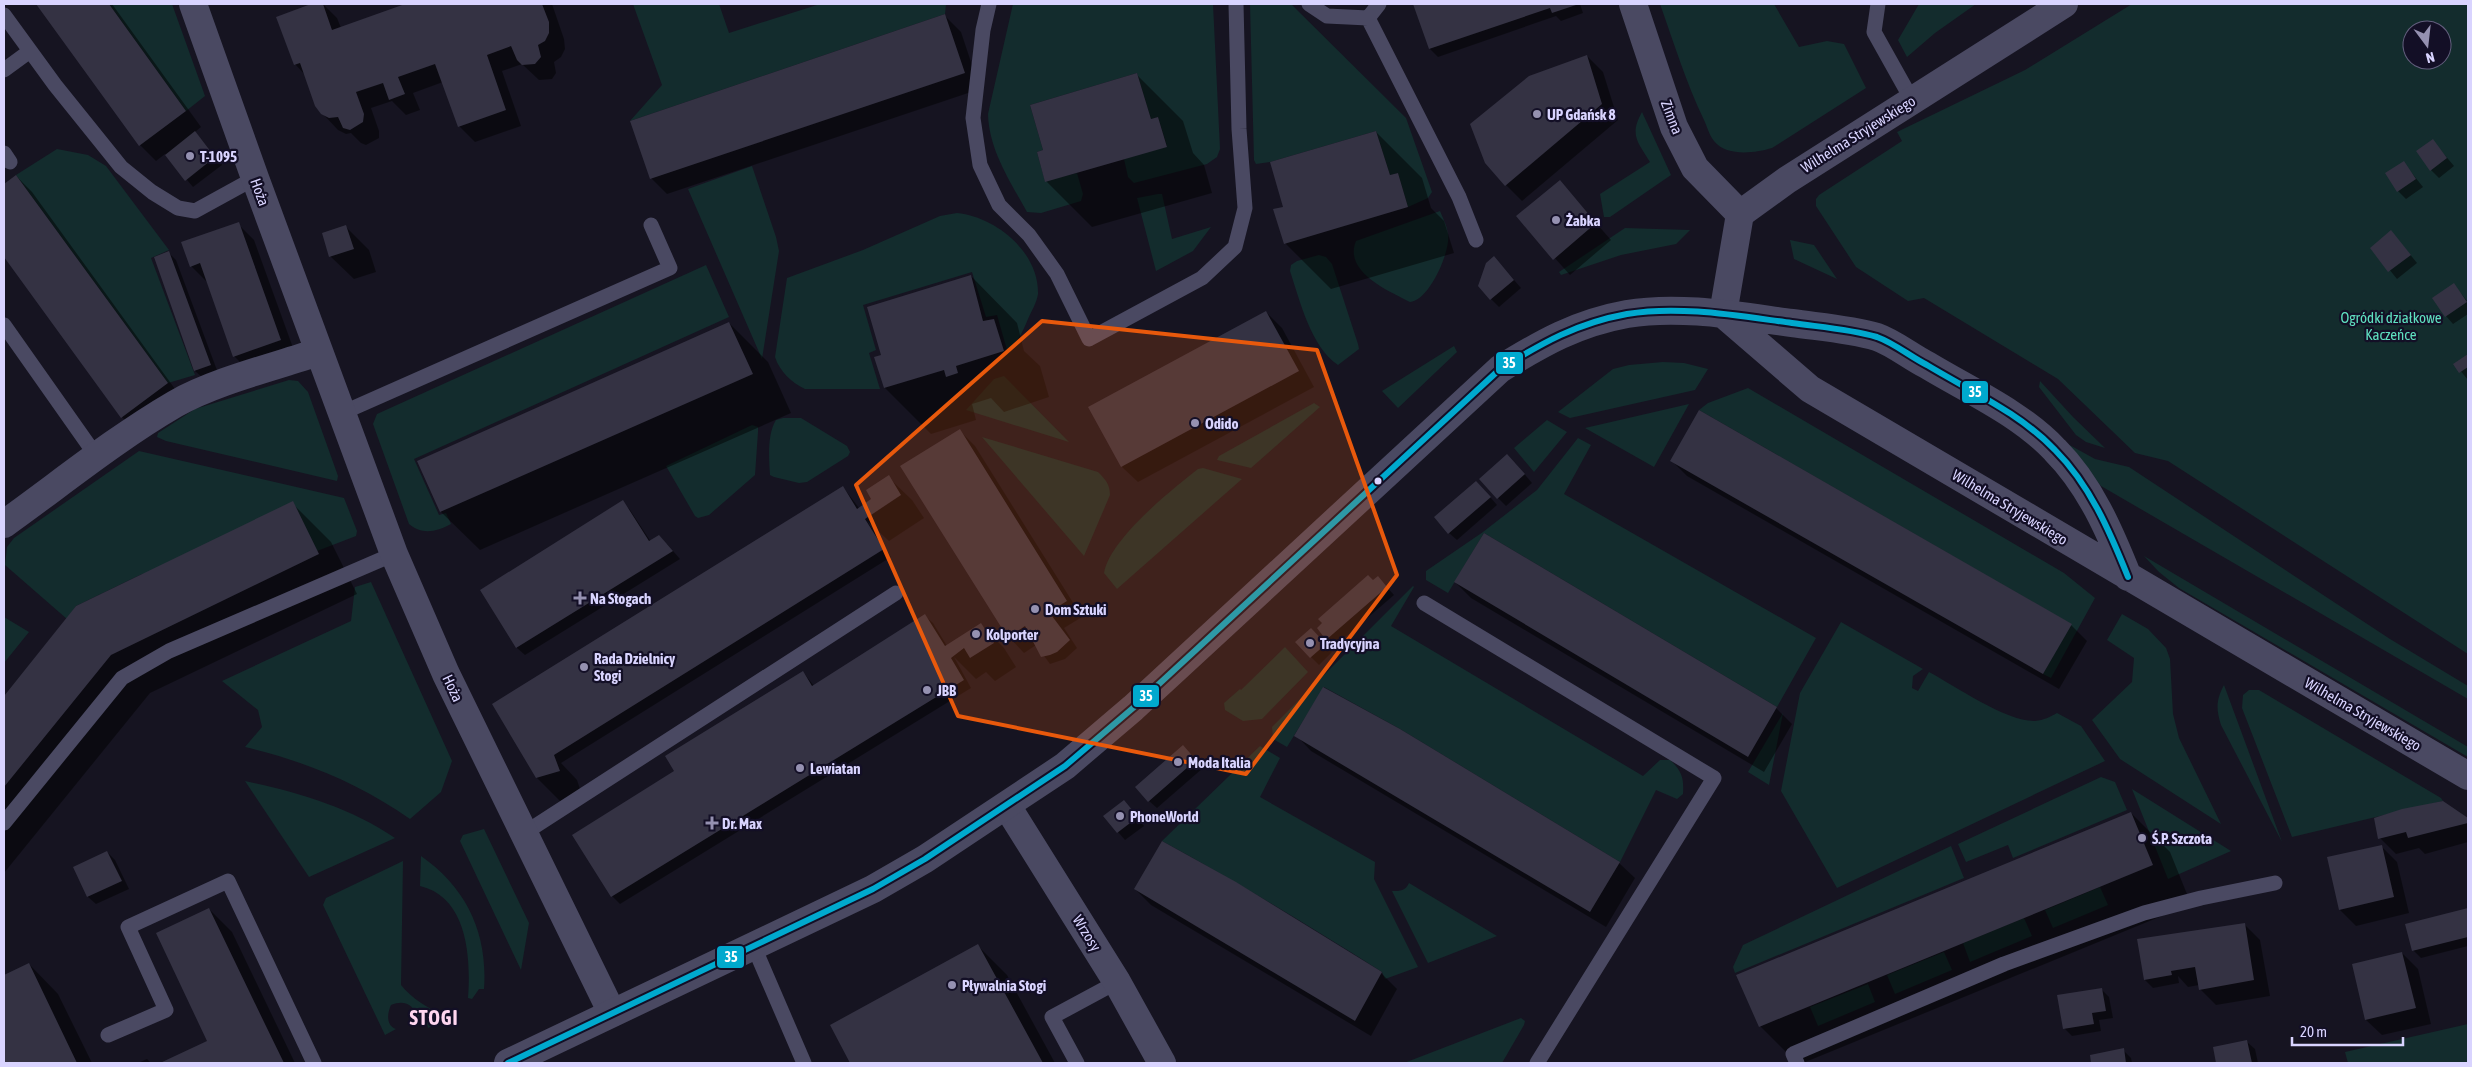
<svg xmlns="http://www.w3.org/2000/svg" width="2472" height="1067" font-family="'Asap Condensed',sans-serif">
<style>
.green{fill:#132c2d;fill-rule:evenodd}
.shadow{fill:#0007}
.building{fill:#343243}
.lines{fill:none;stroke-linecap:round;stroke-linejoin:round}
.service{stroke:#4a4962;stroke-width:15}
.minor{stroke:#4a4962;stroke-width:28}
.tertiary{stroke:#4a4962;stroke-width:28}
.bus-1-casing{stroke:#130f26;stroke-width:10}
.bus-1{stroke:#00a9ce;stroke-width:6}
.marked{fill:#e8590c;fill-opacity:0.2;stroke:#e8590c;stroke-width:4;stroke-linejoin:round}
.poi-dot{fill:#9591b1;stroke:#130f26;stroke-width:2}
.bus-dot{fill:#d9d4ff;stroke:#130f26;stroke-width:2}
.labels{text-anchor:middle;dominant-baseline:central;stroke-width:4.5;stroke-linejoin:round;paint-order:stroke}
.poi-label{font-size:15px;font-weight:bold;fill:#d9d4ff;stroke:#130f26;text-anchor:start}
.street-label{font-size:15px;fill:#d9d4ff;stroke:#130f26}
.park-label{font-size:15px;fill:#5fe0c0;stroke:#130f26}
.district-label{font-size:20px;font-weight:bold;letter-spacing:1px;fill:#ffd6f0;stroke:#130f26}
.line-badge{stroke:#130f26;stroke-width:2}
.badge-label{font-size:14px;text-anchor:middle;font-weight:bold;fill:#fff}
</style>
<rect width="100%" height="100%" fill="#161421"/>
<path class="green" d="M109 4H172L205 96 186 111Z
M633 4H719L729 33 820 4H946L945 14 630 121 662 85Z
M1013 4H1213L1220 149 1217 157 1207 164 1134 183 1128 177 1124 159 1167 146 1158 117 1151 119 1137 73 1030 105 1043 150 1037 152 1045 181 1077 173 1083 194 1081 201 1041 213 1027 212C1010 181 989 150 988 114Z
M1250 4H1291L1406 118 1432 192 1428 198 1408 207 1398 173 1390 175 1376 131 1270 162 1256 164 1254 160Z
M1660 4H1774L1799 47 1827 41 1844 44 1866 88 1772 148C1755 153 1727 157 1714 141 1709 135 1707 126 1704 120 1686 83 1674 43 1660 4Z
M1919 4H1976L1935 33 1907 57 1898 40Z
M2132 4H2468V654L2168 461 2135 453 2058 379 1924 298 1908 301 1856 267 1816 206V199L1819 195 1902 141 1897 132 2025 70ZM2412 30H2442V60H2412Z
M1642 112 1671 175 1610 217H1604L1600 194 1650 162C1638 142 1629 135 1642 112Z
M57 149 88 155 106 166 169 250 151 258 195 375 168 383 16 175Z
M752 166 776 237 779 251 762 359 688 189Z
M1158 194H1162L1172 239 1211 227 1193 251 1156 271 1137 198Z
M1440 211C1443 218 1447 226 1448 234 1451 251 1429 301 1410 302 1389 291 1343 272 1356 241Z
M957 213C996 217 1039 252 1038 294 1037 302 1031 312 1028 319 1022 333 1019 341 1007 350L997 315 986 317 972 272 863 305 876 350 869 353 880 389H805C791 382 780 372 775 357L787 278 863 250 940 216Z
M1625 228 1690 230 1676 244 1621 255 1561 275 1559 272Z
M1790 240 1814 245 1837 279 1794 259Z
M1319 255 1326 257 1332 264 1358 344 1359 349 1338 365C1311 347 1300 301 1290 271L1291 265 1297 261Z
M706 265 729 317 414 459 439 515 446 513 451 524C436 532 422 535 409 524L373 424 377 414Z
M1454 346 1457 352 1398 408 1382 391Z
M1663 362 1684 363 1708 369 1695 390 1570 418 1558 412 1613 369 1629 365Z
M1004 376 1069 442 966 410 994 379Z
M289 380 298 381 308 392 338 476 337 481 166 441 157 437 158 433 195 409Z
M2040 381 2073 417 2105 448 2086 442 2076 435 2039 387Z
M1748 388 2064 573 2095 598 2051 678 2043 674 2071 624 1699 410 1708 403Z
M1314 403 1320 407 1251 468 1217 460 1219 456Z
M1689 404 1654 467 1585 428Z
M783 418H801L847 446 850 452 848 456 807 482 799 483 774 477 770 475C769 459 767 434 776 420Z
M1547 420 1567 432 1534 472 1514 448Z
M752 425 758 427V432L755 475 709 515 698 518 695 516 666 466Z
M982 437 1098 472C1105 479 1110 484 1110 495L1084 556Z
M1578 438 1591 445 1564 494 1816 638 1777 707 1484 533 1448 593 1426 580V571L1483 532 1537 490Z
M2066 443 2095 459 2129 467 2390 639 2468 686V699L2101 486Z
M139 451 344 498 357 531 356 536 317 551 142 574 76 606 67 619 5 565 7 547 14 538Z
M1203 468 1242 479 1117 589 1104 573C1110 539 1171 490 1198 469Z
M2144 556 2468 747V757L2179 588 2159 572Z
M371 582 452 761 441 792 410 819C360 784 305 761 245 747L262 727 258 710 222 681 351 621 355 587Z
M1413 586 1414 587 1391 626 1643 776 1660 760H1670C1682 771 1684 778 1683 794L1677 799 1656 790 1620 862 1400 729 1324 687 1287 747 1273 739 1272 727Z
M2122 614 2148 629 2166 648 2170 659 2173 714 2179 738 2221 824 2120 759 2092 720 2132 682 2134 658 2107 640Z
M4 617 29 632 4 663Z
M1841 622 1923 669 1913 676 1912 688 1918 691 1929 672C1955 686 2007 722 2035 721 2044 720 2050 717 2057 713L2081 726 2105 761 1837 888 1781 791 1800 693Z
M1285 647 1308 672 1262 719 1243 721 1225 710 1224 703 1240 689 1241 690Z
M2224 685 2282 842 2221 725C2216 709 2216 700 2224 685Z
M2249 690H2259L2441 798 2443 801 2292 837 2242 708 2243 695Z
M1783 713 1769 785 1748 772Z
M1260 746 1280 758 1260 797 1375 862 1374 879 1418 967 1385 979 1382 972C1310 926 1237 882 1162 841Z
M2101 777 2115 782 2127 810 2013 858 2008 845 1966 862 1958 844Z
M245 781C297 792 350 807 395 838L309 877Z
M2132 789 2231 851 2168 879Z
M484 829 529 923 521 970 460 841 463 835Z
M1951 846 1964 878 1735 973 1733 967 1743 945Z
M421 856C467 888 488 934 484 989H479L472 999 468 998C471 959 468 897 420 886Z
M403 861 401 985C411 998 429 1009 445 1016L449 1011 451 1017 428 1028 427 1023 419 1021C415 1006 406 999 391 1005 387 1013 386 1026 396 1029L385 1035 323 905 326 898Z
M1409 883 1497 936 1428 963 1392 891C1401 891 1405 891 1409 883Z
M2100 887 2108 905 2053 928 2045 910Z
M2024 918 2032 936 1970 962 1963 943Z
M1944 952 1952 970 1895 994 1887 975Z
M1868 984 1875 1002 1818 1026 1810 1007Z
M1521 1018 1525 1021 1524 1025 1502 1063H1404Z
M2468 1024V1063H2348L2345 1052Z"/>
<path class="shadow" d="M38 4H112L201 127 195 132 222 165 193 187 165 154 156 161 140 145Z
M315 4H323L337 18 341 28 409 4H552L564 39 565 49 561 57 554 62 556 73 552 79 539 80 522 64 502 71 521 126 475 142 459 126 443 82 413 93 420 110 406 115 392 101 371 108 379 131V138L366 145 361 143 351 133 346 134 338 130 322 113 306 76 295 64 278 18Z
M1415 4H1580L1583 13 1561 21 1556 16 1438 57 1430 49Z
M945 16 961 32 980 89 667 194 651 178Z
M1587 56 1603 72 1618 120 1522 201 1506 185Z
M1137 75 1183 121 1193 153 1204 165 1212 193 1092 227 1046 181Z
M1376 132 1422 178 1431 208 1444 221 1454 253 1331 289 1285 243V208Z
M2433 141 2454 166 2439 178 2431 170Z
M2403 162 2423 187 2406 199 2398 191Z
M16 176 32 192 183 400 138 433 122 417 4 255V185Z
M1560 182 1611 240 1570 275 1518 217Z
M238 224 254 240 296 356 250 372 234 356 207 282 191 266Z
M346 227 369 250 376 272 354 279 330 256Z
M2391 231 2417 263 2397 279 2372 248Z
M169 253 176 260 218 373 203 378 195 371 155 257Z
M1502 266 1521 288 1499 307 1491 299Z
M971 276 1017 323 1024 351 1040 366 1049 397 1004 412 991 398 972 404 976 420 931 434 885 388 882 356Z
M2454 285 2468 302V314L2453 324 2446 316Z
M1266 312 1282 328 1314 387 1138 482 1122 467Z
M729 323 768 362 791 413 480 550 441 512 418 461Z
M2468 356V380L2455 364Z
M959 430 975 446 1082 617 1064 628 1077 648 1065 659 1050 664 1036 645 1024 653 1009 637Z
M1671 460 2071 625 2087 641 2059 689 1687 476Z
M1515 463 1532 483 1506 506 1498 498Z
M888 477 912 500 924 518 889 541 867 521 891 557 561 763 577 780 582 795 560 801 537 778 494 705 843 487 859 508 873 499Z
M1484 490 1497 505 1457 540 1449 533Z
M623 502 630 510 651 542 667 544 680 559 525 655 517 648 481 590Z
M292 503 331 542 357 594 150 693 4 873V696L76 607Z
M1373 582 1385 585 1394 595 1335 646 1327 639Z
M1455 582 1776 708 1792 724 1764 772 1471 598Z
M925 616 933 623 947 646 981 625 1004 648 1016 667 995 681 986 672 976 679 954 657 971 688 620 904 612 896 676 771 803 672 814 686Z
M1319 637 1332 652 1319 665 1311 657Z
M1296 735 1619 863 1635 878 1606 927 1311 751Z
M1191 754 1203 768 1157 808 1149 801Z
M1124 801 1144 826 1125 840 1118 832Z
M2442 803 2468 819V842L2425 854 2419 848 2396 854 2380 838Z
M2131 813 2170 852 2191 904 1803 1063H1797L1760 1026Z
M2381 846 2397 862 2409 913 2356 926 2340 910Z
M107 852 115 860 129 889 96 904 88 897 75 868Z
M1135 889 1381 973 1397 989 1371 1036 1151 905Z
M209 909 232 932 295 1063H163L209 1042Z
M2468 909V946L2421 958 2413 950 2407 925Z
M2244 924 2260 940 2270 996 2216 1005 2200 989 2199 985 2188 987 2178 976 2179 983 2153 988 2145 980 2139 940Z
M978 946 1007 975 1055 1063H852L831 1026Z
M2402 953 2418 969 2431 1024 2382 1035 2366 1020Z
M29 964 58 994 92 1063H4V976Z
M2101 989 2109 997 2113 1018 2099 1020 2101 1031 2072 1036 2064 1028Z
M2247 1042 2255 1049 2258 1063H2218L2215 1048Z
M2123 1050 2131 1058 2132 1063H2093L2091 1056Z
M147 1059 151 1063H138Z"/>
<path class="building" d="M36 4H109L186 111 139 146Z
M311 4H323L332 30 405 4H542L549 22V33L545 41 538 45 541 57 535 64 522 65 517 60 511 46 487 55 506 110 458 127 435 64 398 77 405 94 389 100 383 83 356 92 364 114 363 122 350 130 343 128 338 117 329 118 321 114 315 106 300 63 294 65 276 17Z
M1413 4H1579L1552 13 1550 8 1429 49Z
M945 14 965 73 650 179 630 121Z
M1587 55 1602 104 1505 186 1485 163 1470 124 1529 76Z
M1137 73 1151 119 1158 117 1167 147 1045 182 1037 152 1043 150 1030 105Z
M195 131 215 157 185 181 165 155Z
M1376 131 1390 175 1398 173 1408 207 1284 244 1273 209 1283 207 1270 162Z
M2433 139 2447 158 2430 171 2416 151Z
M2404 161 2416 179 2397 192 2385 173Z
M16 175 168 383 121 418 4 257V184Z
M1560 180 1596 223 1553 260 1516 216Z
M239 222 281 340 233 357 200 263 190 267 181 242Z
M346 225 354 249 329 257 322 233Z
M2391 230 2411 255 2388 272 2370 248Z
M169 251 211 365 194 371 154 257Z
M1494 256 1514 280 1490 300 1478 286 1486 263Z
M971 275 983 321 994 319 1004 351 956 366 958 373 946 377 944 370 884 388 874 357 881 355 867 307Z
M2454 283 2467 302 2445 317 2432 298Z
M1266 311 1299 371 1121 467 1088 407Z
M729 322 753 374 440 512 417 461Z
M2468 354V367L2459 373 2453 364Z
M1699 410 2072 624 2043 674 1670 461Z
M960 429 1067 601 1049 612 1070 640 1057 652 1050 655 1041 657 1025 626 1008 638 900 466Z
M1507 454 1525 474 1497 499 1479 479Z
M889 475 901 495 865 519 884 549 554 755 560 771 536 778 492 704 843 486 857 509 871 499 866 490Z
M1476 481 1491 497 1448 534 1434 517Z
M623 500 649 541 659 535 673 551 516 648 480 590Z
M293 501 319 554 111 655 4 787V696L76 606Z
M1484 533 1777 707 1748 757 1454 582Z
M1368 575 1373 580 1378 576 1387 587 1326 640 1317 628 1322 623 1318 619Z
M925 614 945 646 981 623 994 643 970 658 964 648 951 658 964 680 611 897 572 835 674 771 665 756 803 671 812 686Z
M1311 628 1326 644 1310 658 1295 642Z
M1323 687 1400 729 1620 862 1590 912 1294 736Z
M1183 745 1196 760 1148 802 1135 787Z
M1124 800 1138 817 1117 833 1103 816Z
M2443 801 2468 818V823L2408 838 2406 832 2378 839 2374 818 2402 809Z
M2131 812 2153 865 1759 1027 1736 975Z
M1162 841 1236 882 1382 972 1355 1021 1134 889Z
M2382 845 2394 897 2339 910 2327 857Z
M107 851 122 881 87 897 73 867Z
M209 908 264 1022 284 1063H160L207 1041 156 933Z
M2468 908V937L2412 951 2405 924Z
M2245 923 2254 980 2199 990 2195 967 2171 971 2172 975 2144 980 2137 939Z
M978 944 1043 1063H850L830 1025Z
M2402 952 2416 1008 2365 1020 2352 964Z
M29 963 77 1063H4V975Z
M2102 988 2106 1011 2092 1013 2094 1024 2063 1029 2057 995Z
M2247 1040 2252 1063H2216L2213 1047Z
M2124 1048 2126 1063H2091L2090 1055Z"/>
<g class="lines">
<path class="service" d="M989 4 983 30 973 118 980 165 999 205 1029 235 1057 274 1089 339 1202 278 1235 247 1245 208 1239 129 1236 4
M1309 4 1327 16 1368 18
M1379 4 1368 18 1459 197 1476 240
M1878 4 1874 32 1912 100
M4 15 55 85 121 167 152 192 178 208 195 211 255 178
M4 70 30 51
M4 153 10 162
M4 325 97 457
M342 413 670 268 651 225
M1424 603 1714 778 1537 1063
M4 823 122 678 169 651 394 554
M523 834 896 593
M754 947 804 1063
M108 1035 166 1010 128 927 228 881 314 1063
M1077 1063 1052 1017 1117 982
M1797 1063 1793 1054 2004 964 2144 913 2201 898 2275 883"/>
<path class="minor" d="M193 4 255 178 394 554 446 674 612 1013
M1633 4 1674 127 1695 168 1740 214
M1723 314 1740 214 1787 180 2064 4
M4 524C60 484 115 439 175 404 215 381 274 367 318 352
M1007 806 1117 982 1162 1063"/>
<path class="tertiary" d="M1723 314 1810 389 2468 776
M508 1063 873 889 925 859 1065 766 1133 708 1500 369C1542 343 1577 323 1627 314 1680 305 1739 316 1792 323 1820 327 1850 329 1877 337 1894 343 1911 357 1927 365 1970 391 2020 413 2055 450 2090 485 2110 532 2128 577"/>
<g class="bus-1-casing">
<path id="bus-1" d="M508 1063 873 889 925 859 1065 766 1133 708 1500 369C1542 343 1577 323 1627 314 1680 305 1739 316 1792 323 1820 327 1850 329 1877 337 1894 343 1911 357 1927 365 1970 391 2020 413 2055 450 2090 485 2110 532 2128 577"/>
</g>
<use href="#bus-1" class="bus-1"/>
</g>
<path class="marked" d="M1042 321 1317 350 1397 575 1246 774 958 716 856 485Z"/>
<g class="poi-dot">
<circle cx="1537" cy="114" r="5"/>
<circle cx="190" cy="156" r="5"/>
<circle cx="1556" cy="220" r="5"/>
<circle cx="1195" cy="423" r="5"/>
<path d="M577.5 590.5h5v5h5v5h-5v5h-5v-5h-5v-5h5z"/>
<circle cx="1035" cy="609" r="5"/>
<circle cx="976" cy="634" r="5"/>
<circle cx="1310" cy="643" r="5"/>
<circle cx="584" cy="667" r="5"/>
<circle cx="927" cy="690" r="5"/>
<circle cx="1178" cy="762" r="5"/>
<circle cx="800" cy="768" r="5"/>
<circle cx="1120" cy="816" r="5"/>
<path d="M709.5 815.5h5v5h5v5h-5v5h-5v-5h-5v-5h5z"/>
<circle cx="2142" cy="838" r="5"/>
<circle cx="952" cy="985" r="5"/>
</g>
<circle class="bus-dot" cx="1378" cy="481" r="4.5"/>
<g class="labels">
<g class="poi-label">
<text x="1547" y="114">UP Gdańsk 8</text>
<text x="200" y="156">T-1095</text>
<text x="1566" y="220">Żabka</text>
<text x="1205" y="423">Odido</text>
<text x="590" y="598">Na Stogach</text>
<text x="1045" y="609">Dom Sztuki</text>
<text x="986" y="634">Kolporter</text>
<text x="1320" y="643">Tradycyjna</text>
<text x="594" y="658">Rada Dzielnicy<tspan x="594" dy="17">Stogi</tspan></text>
<text x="937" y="690">JBB</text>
<text x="1188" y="762">Moda Italia</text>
<text x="810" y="768">Lewiatan</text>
<text x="1130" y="816">PhoneWorld</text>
<text x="722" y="823">Dr. Max</text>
<text x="2152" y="838">Ś.P. Szczota</text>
<text x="962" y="985">Pływalnia Stogi</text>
</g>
<g class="street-label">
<text transform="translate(1672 117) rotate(69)">Zimna</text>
<text transform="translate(1858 134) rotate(-32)">Wilhelma Stryjewskiego</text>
<text transform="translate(260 192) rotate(70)">Hoża</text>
<text transform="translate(2010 507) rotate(31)">Wilhelma Stryjewskiego</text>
<text transform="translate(453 688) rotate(65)">Hoża</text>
<text transform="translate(2363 714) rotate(30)">Wilhelma Stryjewskiego</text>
<text transform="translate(1087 933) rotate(58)">Wrzosy</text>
</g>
<g class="park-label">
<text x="2391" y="317">Ogródki działkowe<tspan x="2391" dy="17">Kaczeńce</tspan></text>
</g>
<g class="district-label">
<text x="434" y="1017">STOGI</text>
</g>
</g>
<g class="line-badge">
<rect x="1495" y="351" width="29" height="24" rx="5" fill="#00a9ce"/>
<rect x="1961" y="380" width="28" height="24" rx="5" fill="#00a9ce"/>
<rect x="1132" y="684" width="28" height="24" rx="5" fill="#00a9ce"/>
<rect x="716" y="945" width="29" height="24" rx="5" fill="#00a9ce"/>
</g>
<g class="badge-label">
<text x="1509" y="368">35</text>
<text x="1975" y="397">35</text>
<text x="1146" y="701">35</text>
<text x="731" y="962">35</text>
</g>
<rect width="2472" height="1067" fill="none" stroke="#d9d4ff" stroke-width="10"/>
<g transform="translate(2427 45) rotate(165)"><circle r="24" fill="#130f26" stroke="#625e7d"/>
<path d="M0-4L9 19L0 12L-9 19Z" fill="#9591b1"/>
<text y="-8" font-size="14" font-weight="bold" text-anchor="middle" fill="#d9d4ff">N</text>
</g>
<path d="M2292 1037v8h111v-8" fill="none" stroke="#d9d4ff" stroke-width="2.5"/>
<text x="2300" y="1037" font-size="15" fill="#d9d4ff" stroke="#130f26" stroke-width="4" paint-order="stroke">20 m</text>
</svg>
